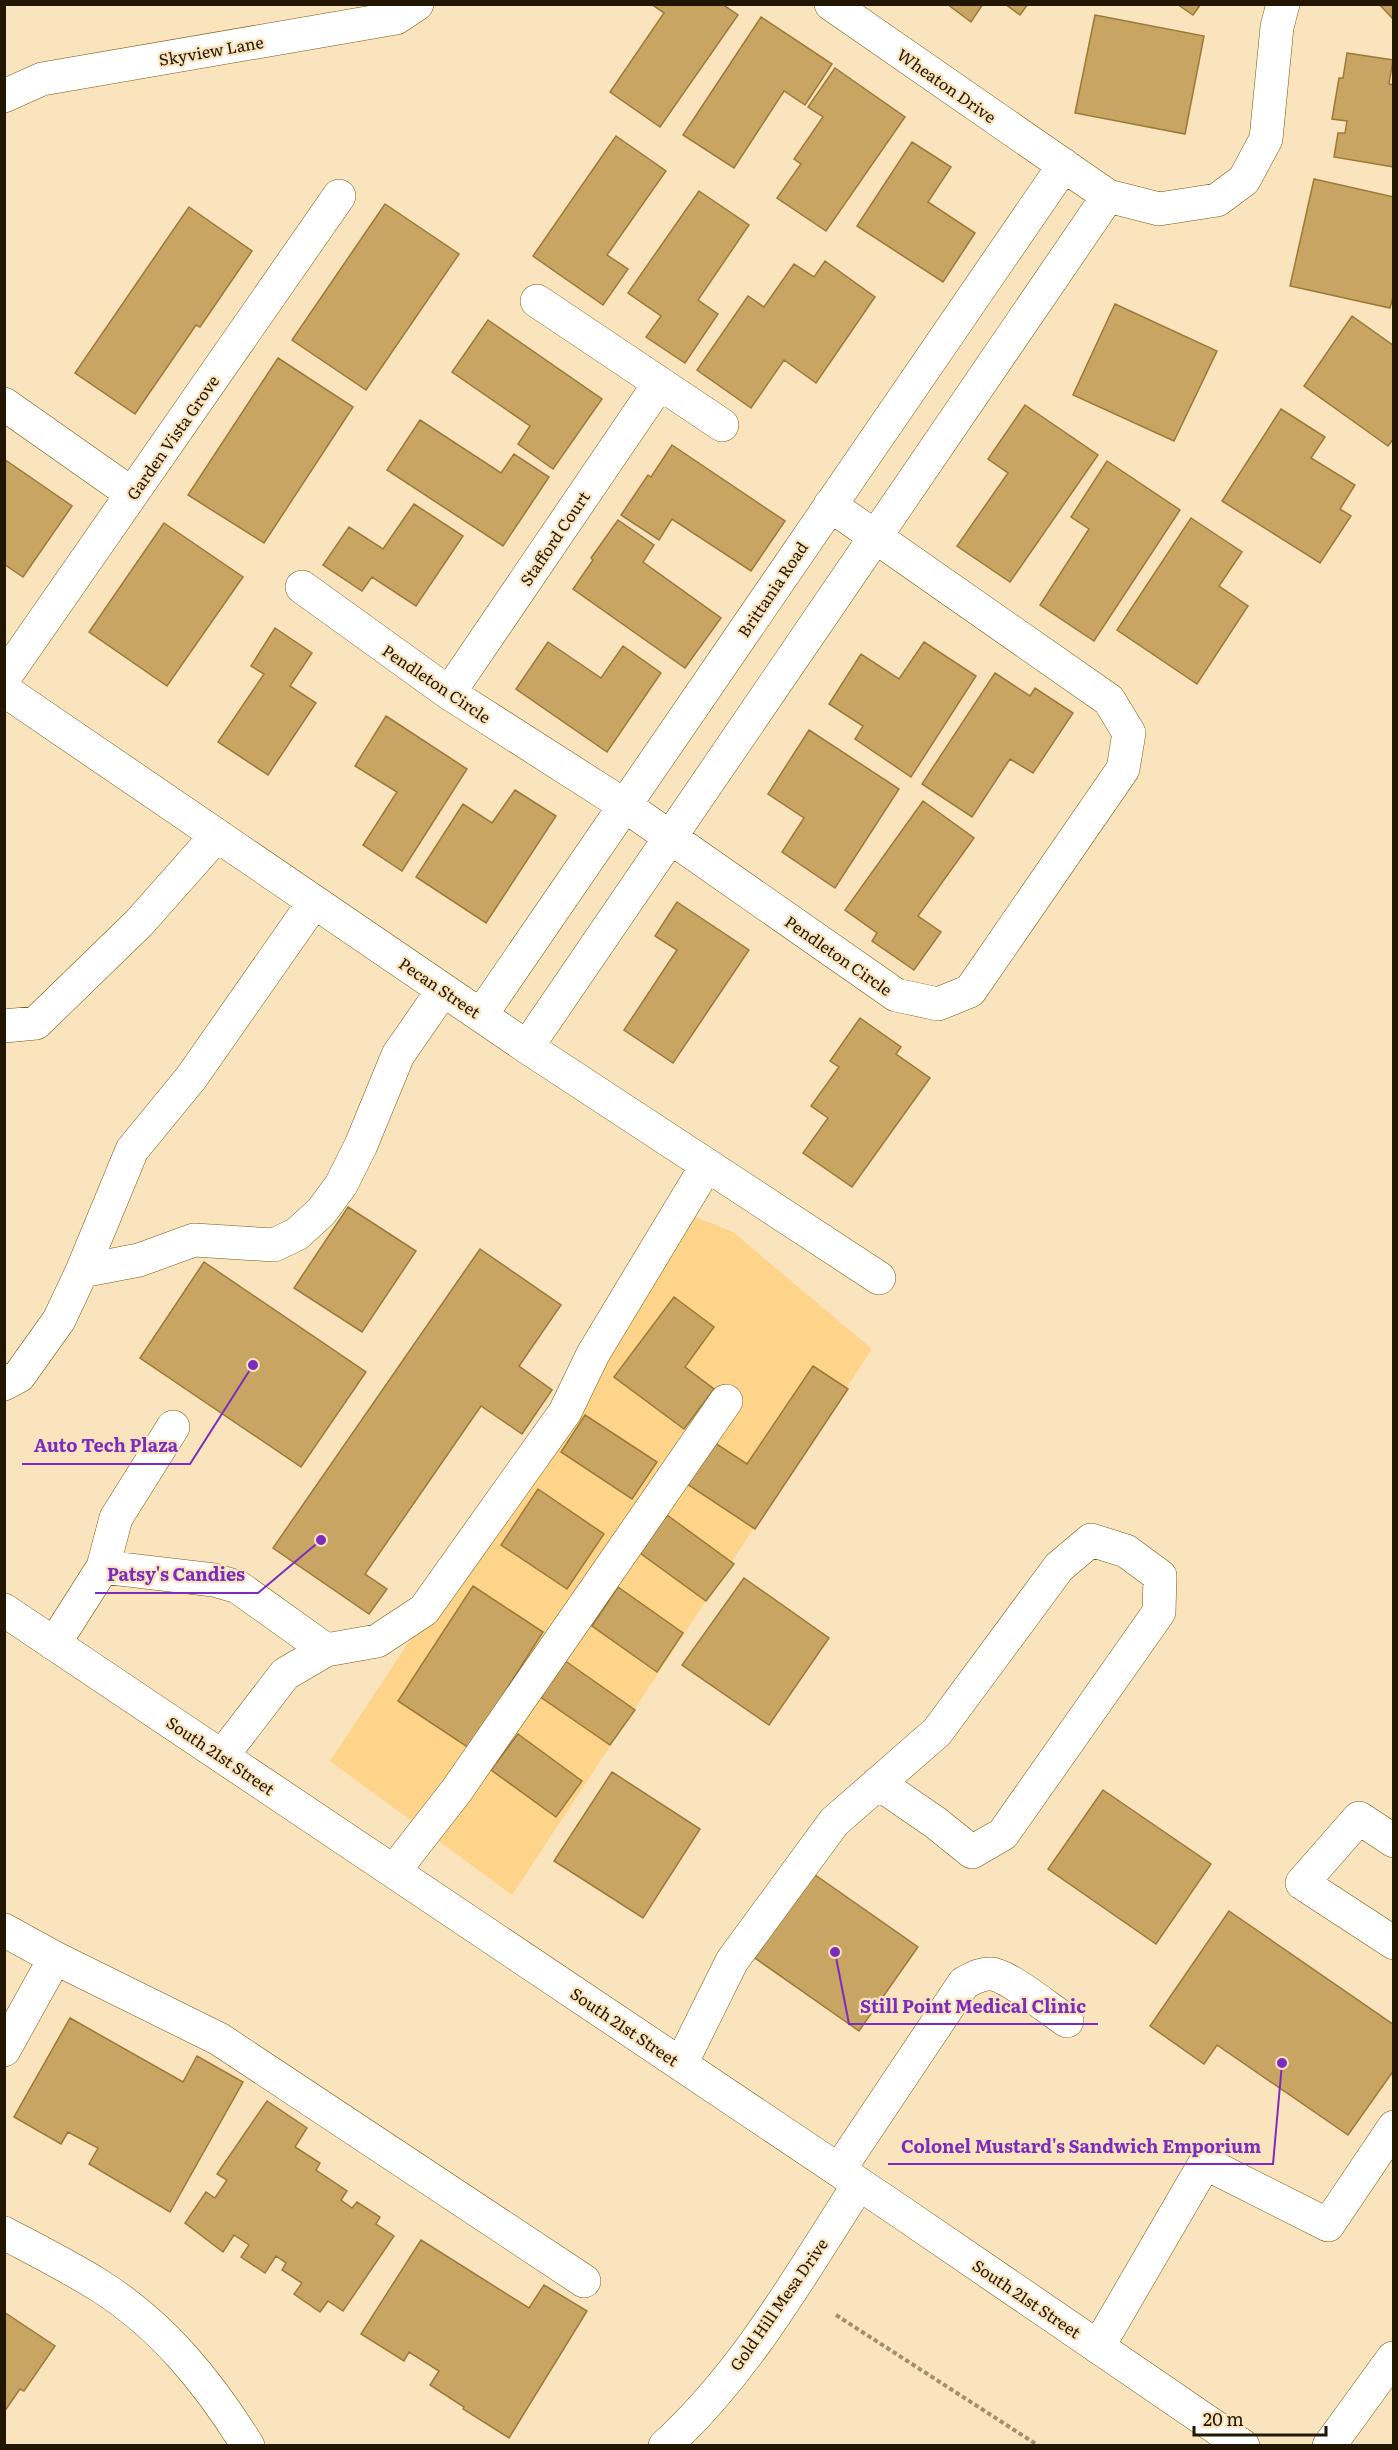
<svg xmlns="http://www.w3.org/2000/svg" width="1398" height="2450" font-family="Literata,serif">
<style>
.built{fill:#fed48a}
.building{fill:#c9a563;stroke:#9c7937;stroke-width:1.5}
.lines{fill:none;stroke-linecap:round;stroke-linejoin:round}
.minor-casing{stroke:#7a5911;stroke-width:34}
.major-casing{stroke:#7a5911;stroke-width:34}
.path{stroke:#a18f6f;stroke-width:4;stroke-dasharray:4.5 3;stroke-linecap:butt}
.minor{stroke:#fff;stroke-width:33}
.major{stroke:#fff;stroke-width:33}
.labels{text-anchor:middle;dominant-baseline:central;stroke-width:4.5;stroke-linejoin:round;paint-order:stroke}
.street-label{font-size:16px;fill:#231600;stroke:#fae4bd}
.leader{fill:none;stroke:#7b2cbf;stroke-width:2}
.callout-dot{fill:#7b2cbf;stroke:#fae4bd;stroke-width:2}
.callout-label{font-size:18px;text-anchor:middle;font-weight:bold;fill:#7b2cbf;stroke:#fae4bd;stroke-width:4.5;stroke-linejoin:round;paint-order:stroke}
</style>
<rect width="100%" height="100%" fill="#fae4bd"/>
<path class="built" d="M691 1215 733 1232 872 1349 512 1895 330 1761Z"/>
<path class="building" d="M651 4H722L738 15 660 127 610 92 664 13Z
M947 4H983L971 22Z
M1005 4H1028L1020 15Z
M1177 4H1201L1193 15Z
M1379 4H1394V20Z
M1095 15 1204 36 1185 134 1075 113Z
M761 17 832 64 805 105 784 91 734 168 683 135Z
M1347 53 1393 60 1389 84 1394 85V167L1334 157 1338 133H1345L1347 121 1332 119 1339 78H1343Z
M835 68 905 117 826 231 777 198 801 164 794 159 823 117 808 107Z
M616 136 666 171 607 255 628 269 603 305 533 256Z
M912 142 951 167 928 202 975 233 943 282 857 226Z
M1314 179 1394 197V293L1390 308 1290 286Z
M699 191 749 225 698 300 718 314 685 363 646 337 661 316 628 293Z
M385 204 459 254 366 390 292 340Z
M189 207 252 251 200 327 196 325 135 414 75 373Z
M825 261 875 297 816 383 784 360 751 408 697 370 748 296 764 307 794 264 814 277Z
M1115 304 1217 351 1174 441 1073 395Z
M1352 316 1394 346V438L1388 446 1304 386Z
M488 320 602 399 553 469 518 444 530 426 452 372Z
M278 358 353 407 264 543 188 495Z
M1025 405 1098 455 1010 582 957 546 1008 473 988 459Z
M1281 409 1325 437 1311 458 1355 485 1340 509 1351 516 1320 563 1222 501Z
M420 420 501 473 514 454 549 477 503 546 387 470Z
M672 445 785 521 751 571 672 519 659 540 621 515 648 475 651 477Z
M4 459 72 506 23 577 4 564Z
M1107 461 1180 510 1094 641 1040 605 1089 529 1071 517Z
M414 504 463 536 416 606 372 577 362 591 323 565 349 527 383 549Z
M1191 518 1242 552 1219 586 1248 606 1197 684 1117 630Z
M618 520 654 545 643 562 721 618 685 668 573 589 593 560 591 558Z
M164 523 243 577 167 686 89 632Z
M275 628 312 653 290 686 316 703 268 775 218 742 264 674 251 666Z
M548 642 601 678 623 646 661 673 607 752 516 689Z
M924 642 976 676 911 777 855 739 863 726 829 704 861 654 899 679Z
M995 673 1030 696 1035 688 1073 713 1033 773 1010 759 972 817 922 784Z
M386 716 467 769 402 871 363 845 397 792 355 766Z
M809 730 899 789 835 888 782 852 804 818 768 794Z
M515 790 556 816 486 923 416 877 463 804 492 823Z
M923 801 974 838 918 916 941 932 914 970 872 941 877 933 845 910Z
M677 902 749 950 673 1063 624 1030 677 950 655 936Z
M860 1018 901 1047 896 1054 930 1078 852 1187 803 1153 828 1118 811 1106 839 1067 830 1061Z
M348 1207 416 1251 362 1332 294 1288Z
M480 1249 561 1305 519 1366 552 1390 522 1434 481 1406 365 1574 387 1589 369 1614 273 1548Z
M204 1262 366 1372 301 1467 140 1358Z
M674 1297 714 1327 685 1367 714 1389 684 1429 614 1377Z
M813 1366 848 1389 755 1529 684 1482 712 1441 747 1464Z
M585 1415 657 1462 632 1499 561 1452Z
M538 1489 604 1534 567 1589 501 1545Z
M667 1515 734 1564 706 1601 640 1553Z
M744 1578 829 1638 769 1725 682 1665Z
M473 1586 543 1632 469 1748 398 1701Z
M618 1587 683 1633 657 1672 592 1626Z
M564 1660 635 1710 610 1745 539 1696Z
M518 1734 582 1781 556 1817 491 1770Z
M612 1772 700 1829 643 1918 554 1861Z
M1103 1790 1211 1864 1156 1944 1048 1869Z
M811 1872 918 1947 859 2031 752 1956Z
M1229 1911 1394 2025V2070L1348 2135 1217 2045 1204 2064 1150 2026Z
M70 2018 183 2082 197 2056 243 2082 170 2212 89 2164 98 2148 68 2132 61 2144 14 2117Z
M267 2101 307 2128 295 2147 320 2163 316 2170 347 2191 341 2200 352 2208 357 2202 380 2217 376 2224 394 2236 343 2311 328 2301 320 2312 294 2294 302 2283 282 2270 286 2263 276 2256 265 2273 241 2257 249 2245 234 2235 223 2252 185 2223 206 2192 215 2198 227 2180 217 2174Z
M421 2240 529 2308 544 2285 587 2311 509 2438 463 2409 464 2407 430 2385 439 2371 409 2352 404 2361 361 2334Z
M4 2312 55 2346 24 2391 20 2389 4 2412Z"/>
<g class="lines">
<g class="minor-casing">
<path id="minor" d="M831 4 1108 196 1159 209 1217 200 1244 180 1266 139 1277 27 1283 4
M4 96 42 79 396 18 417 4
M537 301 722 425
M4 404 132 494
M302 587 449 693 624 805 896 995 938 1004 970 991 1123 769 1129 733 1109 700 830 505
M4 678 339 196
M4 690 527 1047 879 1278
M449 693 659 384
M481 1015 1064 165
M4 1026 36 1023 139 923 217 835
M527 1047 1108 196
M82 1271 139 1260 194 1240 274 1245 297 1234 321 1212 341 1185 361 1145 398 1055 443 990
M4 1384 19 1376 59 1320 82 1271 132 1150 191 1078 314 902
M103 1567 214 1580 238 1587 326 1650
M54 1644 103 1567 116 1518 173 1427
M222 1756 285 1674 326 1650 377 1641 424 1610 565 1412 593 1354 707 1165
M1394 1841 1359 1818 1302 1883 1394 1943
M394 1871 457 1790 726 1401
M4 1930 55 1958
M4 2050 55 1958 219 2039 584 2281
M681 2064 732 1961 834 1822 937 1732 1059 1567 1091 1540 1126 1551 1160 1576 1159 1612 1003 1834 972 1852 936 1823 878 1783
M839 2170 964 1983C972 1979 981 1973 991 1974 1008 1975 1050 2010 1067 2021
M4 2233C36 2250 70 2267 100 2286 163 2326 209 2383 248 2446
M1098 2347 1205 2163 1328 2225 1394 2127
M665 2446C746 2372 801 2274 859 2184
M1329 2446 1393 2358"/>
</g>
<g class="major-casing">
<path id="major" d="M4 1610 895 2208 1243 2446"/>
</g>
<path class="path" d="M836 2315 1039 2446"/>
<use href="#minor" class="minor"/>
<use href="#major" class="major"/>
</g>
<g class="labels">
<g class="street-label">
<text transform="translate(211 50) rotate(-10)">Skyview Lane</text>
<text transform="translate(947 85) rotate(35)">Wheaton Drive</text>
<text transform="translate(172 437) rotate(-55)">Garden Vista Grove</text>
<text transform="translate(554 538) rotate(-56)">Stafford Court</text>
<text transform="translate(772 589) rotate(-56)">Brittania Road</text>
<text transform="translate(437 683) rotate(34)">Pendleton Circle</text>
<text transform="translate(839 955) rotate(35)">Pendleton Circle</text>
<text transform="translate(440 987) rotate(34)">Pecan Street</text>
<text transform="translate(221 1755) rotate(34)">South 21st Street</text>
<text transform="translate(625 2026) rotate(34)">South 21st Street</text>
<text transform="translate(1027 2298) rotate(34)">South 21st Street</text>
<text transform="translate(778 2304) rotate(-55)">Gold Hill Mesa Drive</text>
</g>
</g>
<path class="leader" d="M253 1365L190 1464H22M321 1540L258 1593H95M835 1952L849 2024H1098M1282 2063L1273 2164H888"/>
<g class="callout-dot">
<circle cx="253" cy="1365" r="6"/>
<circle cx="321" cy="1540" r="6"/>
<circle cx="835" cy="1952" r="6"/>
<circle cx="1282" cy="2063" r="6"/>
</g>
<g class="callout-label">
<text x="106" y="1452">Auto Tech Plaza</text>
<text x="176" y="1581">Patsy's Candies</text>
<text x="973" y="2013">Still Point Medical Clinic</text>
<text x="1081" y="2153">Colonel Mustard's Sandwich Emporium</text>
</g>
<rect width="1398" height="2450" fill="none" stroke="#231600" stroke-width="12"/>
<path d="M1194 2426v9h132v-9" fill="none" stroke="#231600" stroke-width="3"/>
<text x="1203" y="2426" font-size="18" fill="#231600" stroke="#fae4bd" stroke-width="4.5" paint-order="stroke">20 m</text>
</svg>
